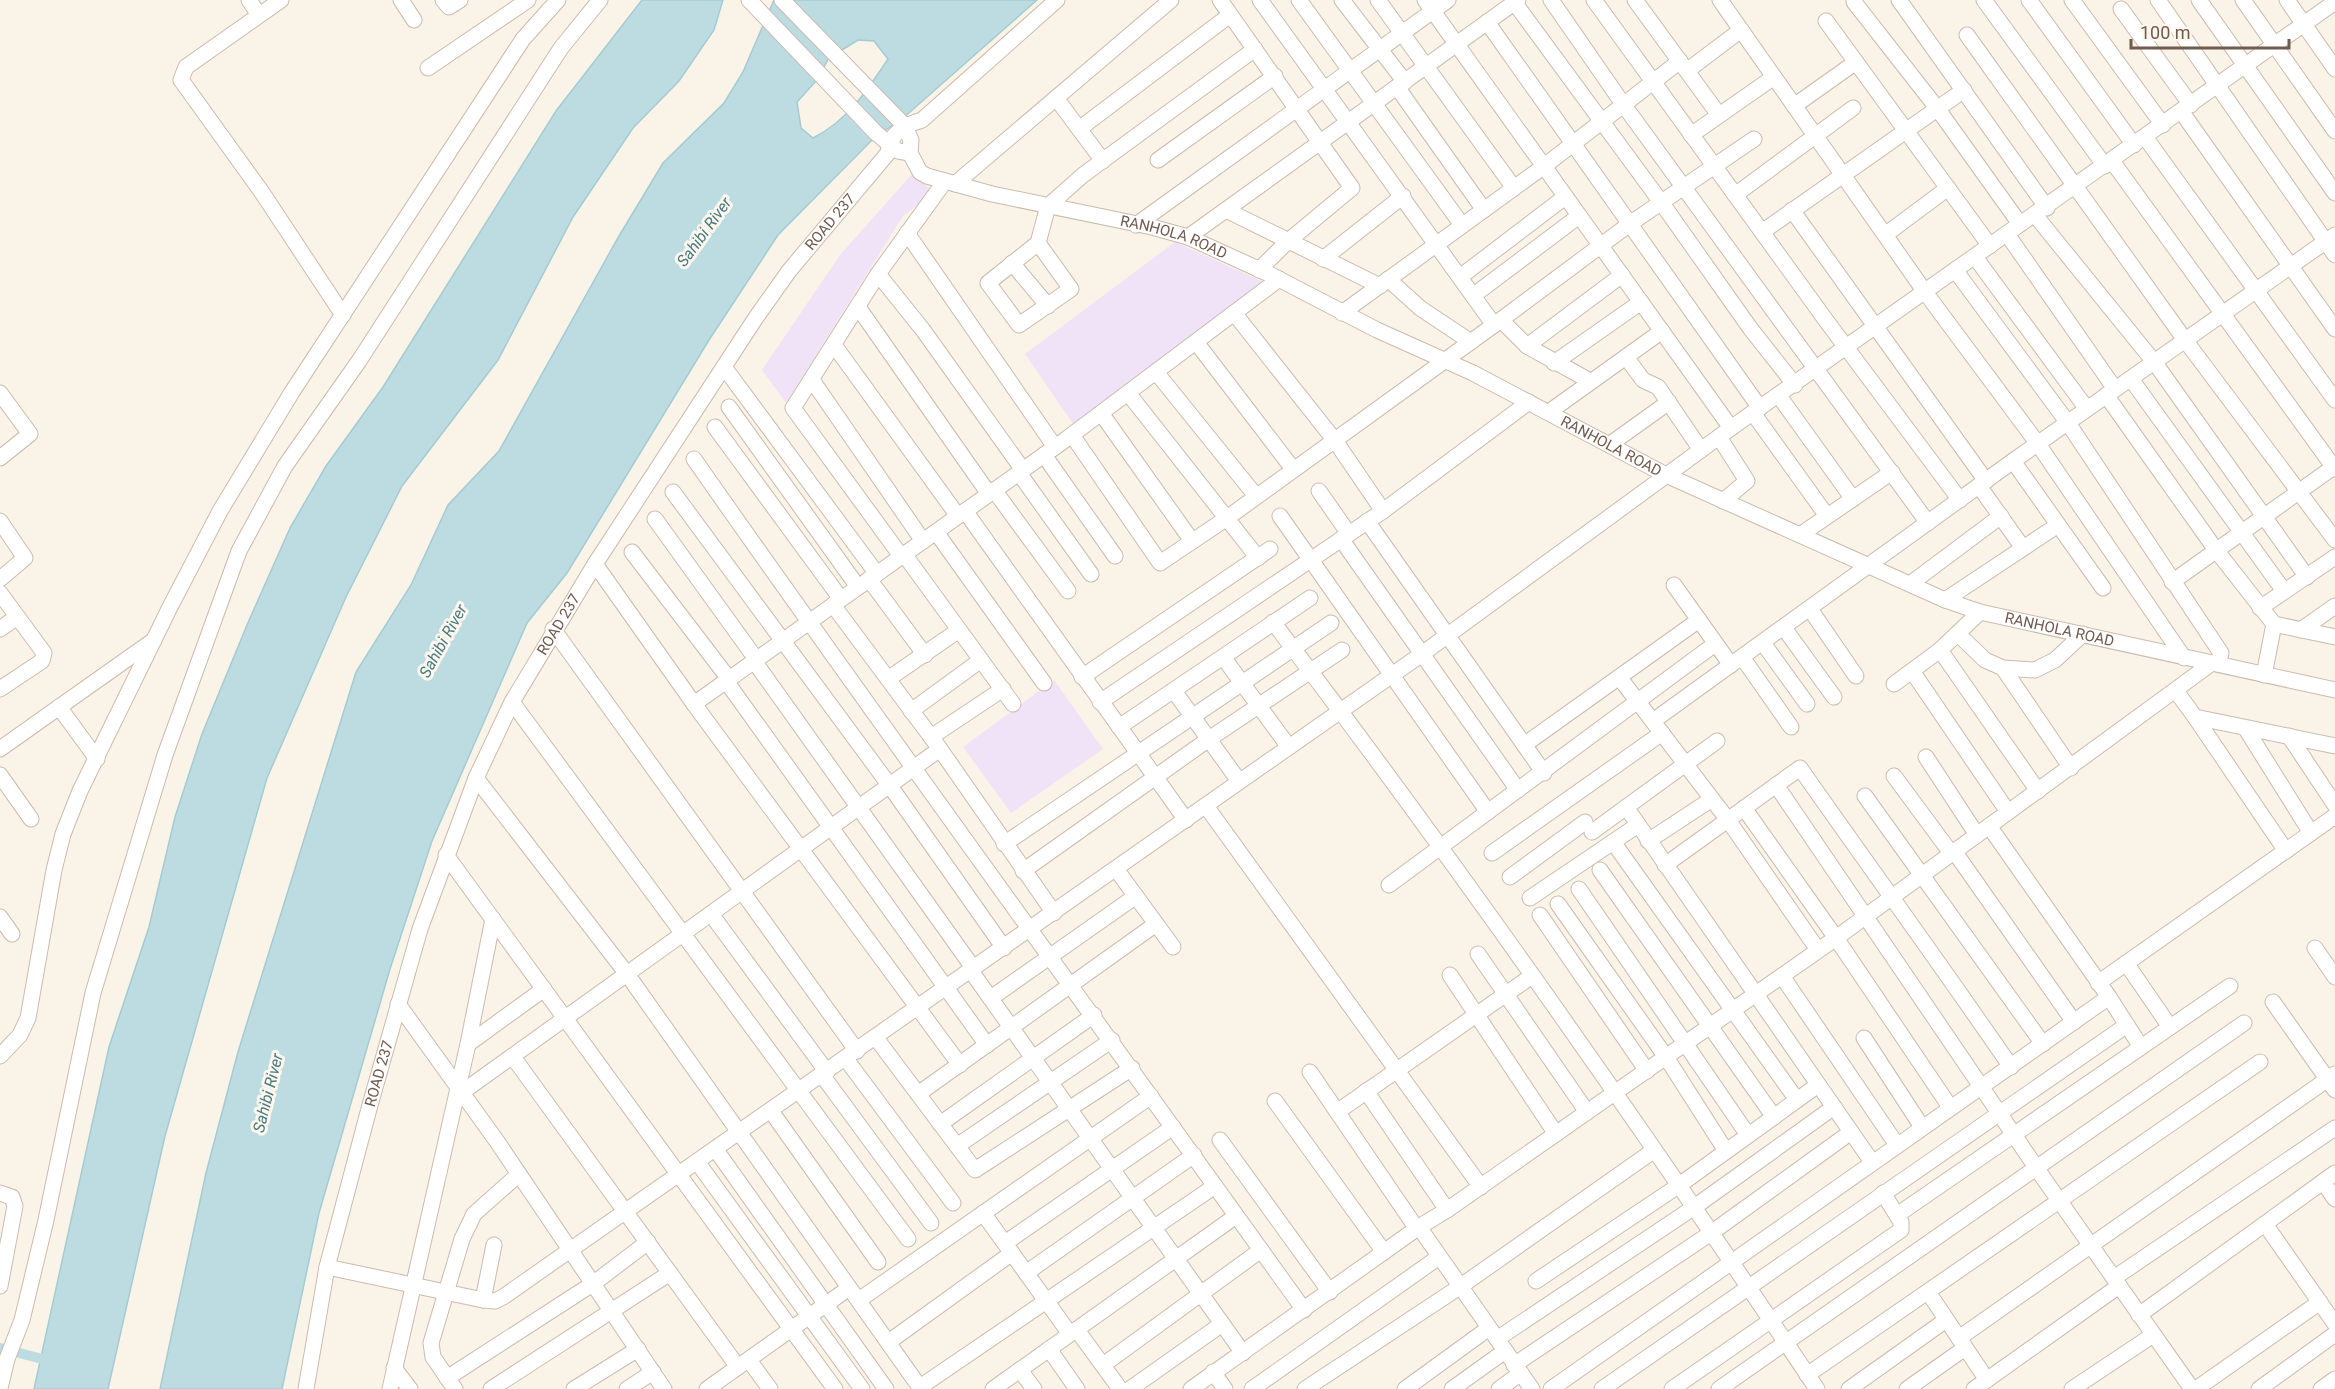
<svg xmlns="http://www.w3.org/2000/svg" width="2335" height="1389" font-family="Roboto,sans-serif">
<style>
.education{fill:#f0e3f7}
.water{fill:#bddce2;stroke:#a4cbd3;stroke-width:1.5;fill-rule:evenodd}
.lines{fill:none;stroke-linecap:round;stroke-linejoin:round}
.canal{stroke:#bddce2;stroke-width:10}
.minor-casing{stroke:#cbbbae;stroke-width:17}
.minor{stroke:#fff;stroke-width:15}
.labels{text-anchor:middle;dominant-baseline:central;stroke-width:6;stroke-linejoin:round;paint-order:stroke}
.street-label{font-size:15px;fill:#715a4e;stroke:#fdf7ed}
.water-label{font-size:16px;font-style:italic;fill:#497983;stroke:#fdf7ed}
</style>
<rect width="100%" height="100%" fill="#faf3e7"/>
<path class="education" d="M912 174 934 192 903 216 786 403 762 370 840 255Z
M1175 242 1270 285 1076 428 1025 354Z
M1054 680 1103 749 1011 813 963 747Z"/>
<path class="water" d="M642 0H723L714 30 679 81 633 128 573 217 498 360 402 486 346 597 267 778 165 1136 108 1389H34L109 1047 149 927 175 817 202 734 247 625 290 528 326 466 383 387 556 111Z
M774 0H1037L902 119 874 138 778 235 709 340 567 573 527 623 432 841 390 969 319 1213 282 1389H160L206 1173 238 1052 356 672 411 585 448 505 499 451 619 236 663 163 724 103 743 72ZM858 40 874 41 888 59C867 91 847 121 813 138L801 128 797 102 816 81 829 58Z"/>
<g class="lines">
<path class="canal" d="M0 1348 54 1362"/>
<g class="minor-casing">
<g id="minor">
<path d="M249 0 259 15"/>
<path d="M281 0 186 67 181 80 261 191 343 315"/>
<path d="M401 0 414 20"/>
<path d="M443 0 449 7 460 0"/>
<path d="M749 0 876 133 898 151 910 153 911 140 904 125 782 0"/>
<path d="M1220 0 1352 188 1287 242 1259 270"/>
<path d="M1260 0 1494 325"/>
<path d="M1299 0 1462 225"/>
<path d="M1342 0 1405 82"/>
<path d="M1378 0 1514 188"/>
<path d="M1425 0 1731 428"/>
<path d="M1551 0 1623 104 1928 523"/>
<path d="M1594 0 1825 319 1960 500"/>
<path d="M1635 0 1719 115"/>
<path d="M1720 0 1925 292 2038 444 2184 658"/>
<path d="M1899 0 2047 208"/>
<path d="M1984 0 2105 166"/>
<path d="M2029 0 2134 145"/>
<path d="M2072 0 2163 125"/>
<path d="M2158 0 2335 255"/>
<path d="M2199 0 2335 193"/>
<path d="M2243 0 2335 131"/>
<path d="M2287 0 2335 69"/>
<path d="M1514 2 1661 202 1750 328 1795 385"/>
<path d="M1854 2 1937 108 2020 224"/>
<path d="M2121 9 2191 105"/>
<path d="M1826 21 1990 246"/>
<path d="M1487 22 1760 408"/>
<path d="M1967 35 2185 340 2335 540"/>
<path d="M428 68 528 0"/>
<path d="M1688 70 1741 30"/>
<path d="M1397 87 1484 210"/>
<path d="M1056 98 1103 161"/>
<path d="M1794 106 1856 62"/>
<path d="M2181 111 2335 329"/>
<path d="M1079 129 1230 15"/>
<path d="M1691 135 1774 77"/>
<path d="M2145 137 2335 400"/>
<path id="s1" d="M910 153 920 172 927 176 992 194 1152 227 1188 237 1269 274 1377 330 1473 373 1666 475 1945 600 1980 612 2335 690"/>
<path d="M1158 160 1275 76"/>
<path d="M2112 161 2335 469"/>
<path d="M955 184 1171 0"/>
<path d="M1735 195 1853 108"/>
<path d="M1226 210 1380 286"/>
<path d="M1792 210 1986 481"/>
<path d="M2035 215 2155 363 2307 577"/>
<path d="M1136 225 1448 0"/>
<path d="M1762 232 1964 90"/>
<path d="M907 233 1055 447"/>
<path d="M2007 234 2115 389"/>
<path d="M1885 235 1948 188"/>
<path d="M1188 237 1518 0"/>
<path d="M1038 243 1071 289 1019 325 988 283 1038 243 1048 206 1083 175 1255 49"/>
<path d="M1975 257 2087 409"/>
<path d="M1323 259 1403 196"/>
<path d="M1012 263 1048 306"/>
<path d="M1955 270 2068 423 2221 653 2218 664"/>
<path d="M878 274 923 330 1023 470"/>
<path d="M1460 277 1565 197"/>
<path d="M1388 279 1420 308 1471 342"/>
<path d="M1474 295 1579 216"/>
<path d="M858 307 989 494"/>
<path d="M1234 313 1336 442 1383 511"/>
<path d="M1342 313 1543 167 1680 61"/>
<path d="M1501 320 1527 346 1590 381"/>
<path d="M1196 342 1293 469"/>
<path d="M834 345 958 516"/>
<path d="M1527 346 1622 275"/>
<path d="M1626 357 1643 380 1658 387 1701 450"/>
<path d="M1554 363 1641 302"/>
<path d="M724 367 877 574"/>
<path d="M1156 372 1256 496"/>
<path d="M2131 379 2284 591"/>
<path d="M812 380 923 541"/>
<path d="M0 393 30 434 0 458"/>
<path d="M1128 393 1258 558"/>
<path d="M2106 395 2216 550 2274 624 2264 675"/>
<path d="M1779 396 1853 499"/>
<path d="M729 407 858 587"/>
<path d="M1549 412 1662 331"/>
<path d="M1101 413 1192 541"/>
<path d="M1753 413 1827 516"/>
<path d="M715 427 841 599"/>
<path d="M1072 435 1160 563 1227 518 1494 325 1631 223 1754 139"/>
<path d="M1719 437 1747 481 1723 501"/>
<path d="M1609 445 1669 402"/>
<path d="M1044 455 1115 556"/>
<path d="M694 459C894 745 1101 1026 1304 1310"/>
<path d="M2013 461 2103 588"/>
<path d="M1019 473 1091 574"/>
<path d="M1979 486 2023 548"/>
<path d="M994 490 1068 591"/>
<path d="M1319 491 1349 534"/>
<path d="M673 492 890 786 1004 948"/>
<path d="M965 511 1186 820"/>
<path d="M1280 516 1488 812"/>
<path d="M655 519 756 659"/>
<path d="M0 521 25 558 0 579"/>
<path d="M1367 521 1544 773"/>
<path d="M936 532 1044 683"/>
<path d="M1800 535 1892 472"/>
<path d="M1341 539 1518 790"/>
<path d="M632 552 729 679"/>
<path d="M904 554 1013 704"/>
<path d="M901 556 793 408 878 274 945 181"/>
<path d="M595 564 694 704 1065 440 1279 279"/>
<path d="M869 579 925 655"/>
<path d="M2172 582 2335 466"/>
<path d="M1910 584 2001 516"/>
<path d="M1674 585 1731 665"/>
<path d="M0 593 44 653 42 661 0 689"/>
<path d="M1945 600 2058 525"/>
<path d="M833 605 940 749 1054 913"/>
<path d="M2260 608 2335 557"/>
<path d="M1810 609 1856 676"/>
<path d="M1273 622C1463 871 1643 1129 1817 1389"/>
<path d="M2274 624 2335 637"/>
<path d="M1784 628 1834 697"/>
<path d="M0 629 17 617"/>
<path d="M553 629 857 1051"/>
<path d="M2301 630 2335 606"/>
<path d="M1958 634 1985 660 2003 668 2035 670 2055 660 2083 634"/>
<path d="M1763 643 1807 704"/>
<path d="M1940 650 2038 791"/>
<path d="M1223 657 1289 747"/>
<path d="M1742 657 1791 727"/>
<path d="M754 661 974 969"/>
<path d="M2003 668 2071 768"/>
<path d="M1912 671 2008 812"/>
<path d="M1082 677 1270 549"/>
<path d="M1619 677 1728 820 1818 950"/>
<path d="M888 679 959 630"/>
<path d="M726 681 987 1045"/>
<path d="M1894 684 1940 650 1980 612"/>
<path d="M1174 691 1239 781"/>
<path d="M2176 691 2195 717 2335 746"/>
<path d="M512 702 908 1239"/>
<path d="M1100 702 1383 511 1529 402"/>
<path d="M694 704 960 1065"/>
<path d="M59 707 97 759"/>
<path d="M911 711 981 660"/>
<path d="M2195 717 2286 851"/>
<path d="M1653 721 2013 461 2335 235"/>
<path d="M1119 727 1310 598"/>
<path d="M2246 729 2311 833"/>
<path d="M2289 736 2335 805"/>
<path d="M931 737 1003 689"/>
<path d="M1524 745 1699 620"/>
<path d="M0 749 154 640"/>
<path d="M1926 757 1977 835"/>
<path d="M0 775 31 819"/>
<path d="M1894 776 1951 853"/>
<path d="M476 778 627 974 921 1389"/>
<path d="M1776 785 2044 1179 2192 1389"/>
<path d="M1865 796 2043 1044"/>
<path d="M1206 806 1481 1187"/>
<path d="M1626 807 1872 1162"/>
<path d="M1744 808 1836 938 1950 1107"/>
<path d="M1592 832 1717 741"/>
<path d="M1648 841 1712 799"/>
<path d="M1613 842 1797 1100"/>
<path d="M1004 844 1331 623"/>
<path d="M1954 851 2074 1022"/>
<path d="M1492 853 1662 733"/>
<path d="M446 855 835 1389"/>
<path d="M1665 865 1800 768C1870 868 1942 966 2011 1067"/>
<path d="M1116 869 1173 947"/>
<path d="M1600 870 1774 1117"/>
<path d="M1023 871 1209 739 1342 650"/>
<path d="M1510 877 1585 822"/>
<path d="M1389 885 1715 644"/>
<path d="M1579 889 1748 1135"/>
<path d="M1530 898 1638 825"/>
<path d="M1558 904 1666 1057 1726 1151"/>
<path d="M711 914 827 1072"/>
<path d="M1540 915 1647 1071"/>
<path d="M0 917 12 934"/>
<path d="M2315 948 2335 977"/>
<path d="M1478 954 1587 1112"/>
<path d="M2126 963 2170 1027"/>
<path d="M971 971 1243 1353"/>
<path d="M1450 975 1556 1134"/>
<path d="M1782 976 1897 1145"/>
<path d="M2098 983 2335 816"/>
<path d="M2109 997 2141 1047"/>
<path d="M991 998 1136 896"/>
<path d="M2273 1002 2335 1090"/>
<path d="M398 1004 496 1140 664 1389"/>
<path d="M876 1038 975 1170 1132 1068"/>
<path d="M1864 1038 1922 1127"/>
<path d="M468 1044 544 989"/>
<path d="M0 1056 20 1035 28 1018 54 870 63 834 80 791 170 607 220 511 292 392 523 39 558 0"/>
<path d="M513 1057 738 1367"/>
<path d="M846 1059 953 1203"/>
<path d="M1310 1072 1417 1229"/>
<path d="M822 1075 931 1223"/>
<path d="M1366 1091 1447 1210"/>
<path d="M461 1093 940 749"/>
<path d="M918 1094 1156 924"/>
<path d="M1275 1101 1384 1252"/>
<path d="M771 1111 878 1262"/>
<path d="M1337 1112 1532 976"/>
<path d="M940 1124 1094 1015"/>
<path d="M1220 1140 1330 1292"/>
<path d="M957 1146 1112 1040"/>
<path d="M716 1150 886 1389"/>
<path d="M698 1163 862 1389"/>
<path d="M2323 1182 2335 1199"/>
<path d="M0 1193 12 1197 15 1206 0 1286"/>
<path d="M983 1213 1070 1334"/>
<path d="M1897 1215 2230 986"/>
<path d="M2265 1224 2335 1324"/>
<path d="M1419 1227 1532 1389"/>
<path d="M1005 1243 1173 1127"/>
<path d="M327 1267 483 1300 495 1301 503 1297 1422 654 1731 428 2335 2"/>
<path d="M1026 1273 1194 1155"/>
<path d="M2114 1278 2335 1128"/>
<path d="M1536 1281 1678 1186 1818 1085"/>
<path d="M1928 1292 1987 1380"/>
<path d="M483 1300 494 1245"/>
<path d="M859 1300 1151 1096"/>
<path d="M2139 1315 2335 1173"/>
<path d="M1077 1330 1120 1389"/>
<path d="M1959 1338 2335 1074"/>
<path d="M1497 1339 1693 1208 1834 1107"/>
<path d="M890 1341 1012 1253"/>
<path d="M1049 1349 1077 1389"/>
<path d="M749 1360 770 1389"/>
<path d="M1103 1365 1261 1250"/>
<path d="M1514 1365 1711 1233 1851 1132"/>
<path d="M394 1368 410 1389"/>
<path d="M1020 1370 1034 1389"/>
<path d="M1213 1372 1225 1389"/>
<path d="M1807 1375 2260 1062"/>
<path d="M447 1378 594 1283 648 1242"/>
<path d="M920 1387 1215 1186"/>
<path d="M0 1388 7 1359 22 1320 46 1220 93 993 165 755 239 551 285 466 359 361 561 48 600 0"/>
<path id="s2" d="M306 1389 327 1267 370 1105 420 929 476 778 512 702 595 564 755 319 789 271 888 153C889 133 905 125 922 120L1057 0"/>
<path d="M390 1389 468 1044 493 919"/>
<path d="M455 1389 433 1357 431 1343 462 1239 474 1214 519 1174"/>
<path d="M491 1389 670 1273"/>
<path d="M574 1389 638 1349"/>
<path d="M627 1389 653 1372"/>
<path d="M707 1389 849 1288"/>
<path d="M993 1389 1236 1216"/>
<path d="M1130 1389 1222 1324"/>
<path d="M1191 1389 1419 1227 1447 1210 1836 938 2212 663"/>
<path d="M1252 1389 1439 1257"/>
<path d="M1305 1389 1461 1286 1653 1151"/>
<path d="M1405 1389 1489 1328"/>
<path d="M1452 1389 1505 1351"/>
<path d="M1499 1389 1521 1373"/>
<path d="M1551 1389 2109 997 1989 826"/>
<path d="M1602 1389 2127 1025"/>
<path d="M1672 1389 1901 1230V1222L1883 1193"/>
<path d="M1719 1389 2244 1023"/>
<path d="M1849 1389 1946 1320"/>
<path d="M1907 1389 1965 1348"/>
<path d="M1974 1389 2119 1286"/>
<path d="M2072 1389 2153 1335"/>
<path d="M2196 1389 2320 1302"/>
<path d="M2259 1389 2335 1334"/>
<path d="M2321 1389 2335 1379"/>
</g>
</g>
<use href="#minor" class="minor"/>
</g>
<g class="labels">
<g class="street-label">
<text stroke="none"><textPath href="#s2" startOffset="1296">ROAD 237</textPath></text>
<text stroke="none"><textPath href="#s1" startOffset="284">RANHOLA ROAD</textPath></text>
<text stroke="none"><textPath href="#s1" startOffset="770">RANHOLA ROAD</textPath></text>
<text stroke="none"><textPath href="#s2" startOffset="810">ROAD 237</textPath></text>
<text stroke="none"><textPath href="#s1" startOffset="1256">RANHOLA ROAD</textPath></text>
<text stroke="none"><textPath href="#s2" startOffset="324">ROAD 237</textPath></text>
</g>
<g class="water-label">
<text transform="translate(704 232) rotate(-54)">Sahibi River</text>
<text transform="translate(443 641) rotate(-61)">Sahibi River</text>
<text transform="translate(268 1093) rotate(-76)">Sahibi River</text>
</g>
</g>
<path d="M2131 39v9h158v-9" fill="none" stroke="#715a4e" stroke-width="3"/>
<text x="2140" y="39" font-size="18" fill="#715a4e" stroke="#fdf7ed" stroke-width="4.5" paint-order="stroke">100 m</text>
</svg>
